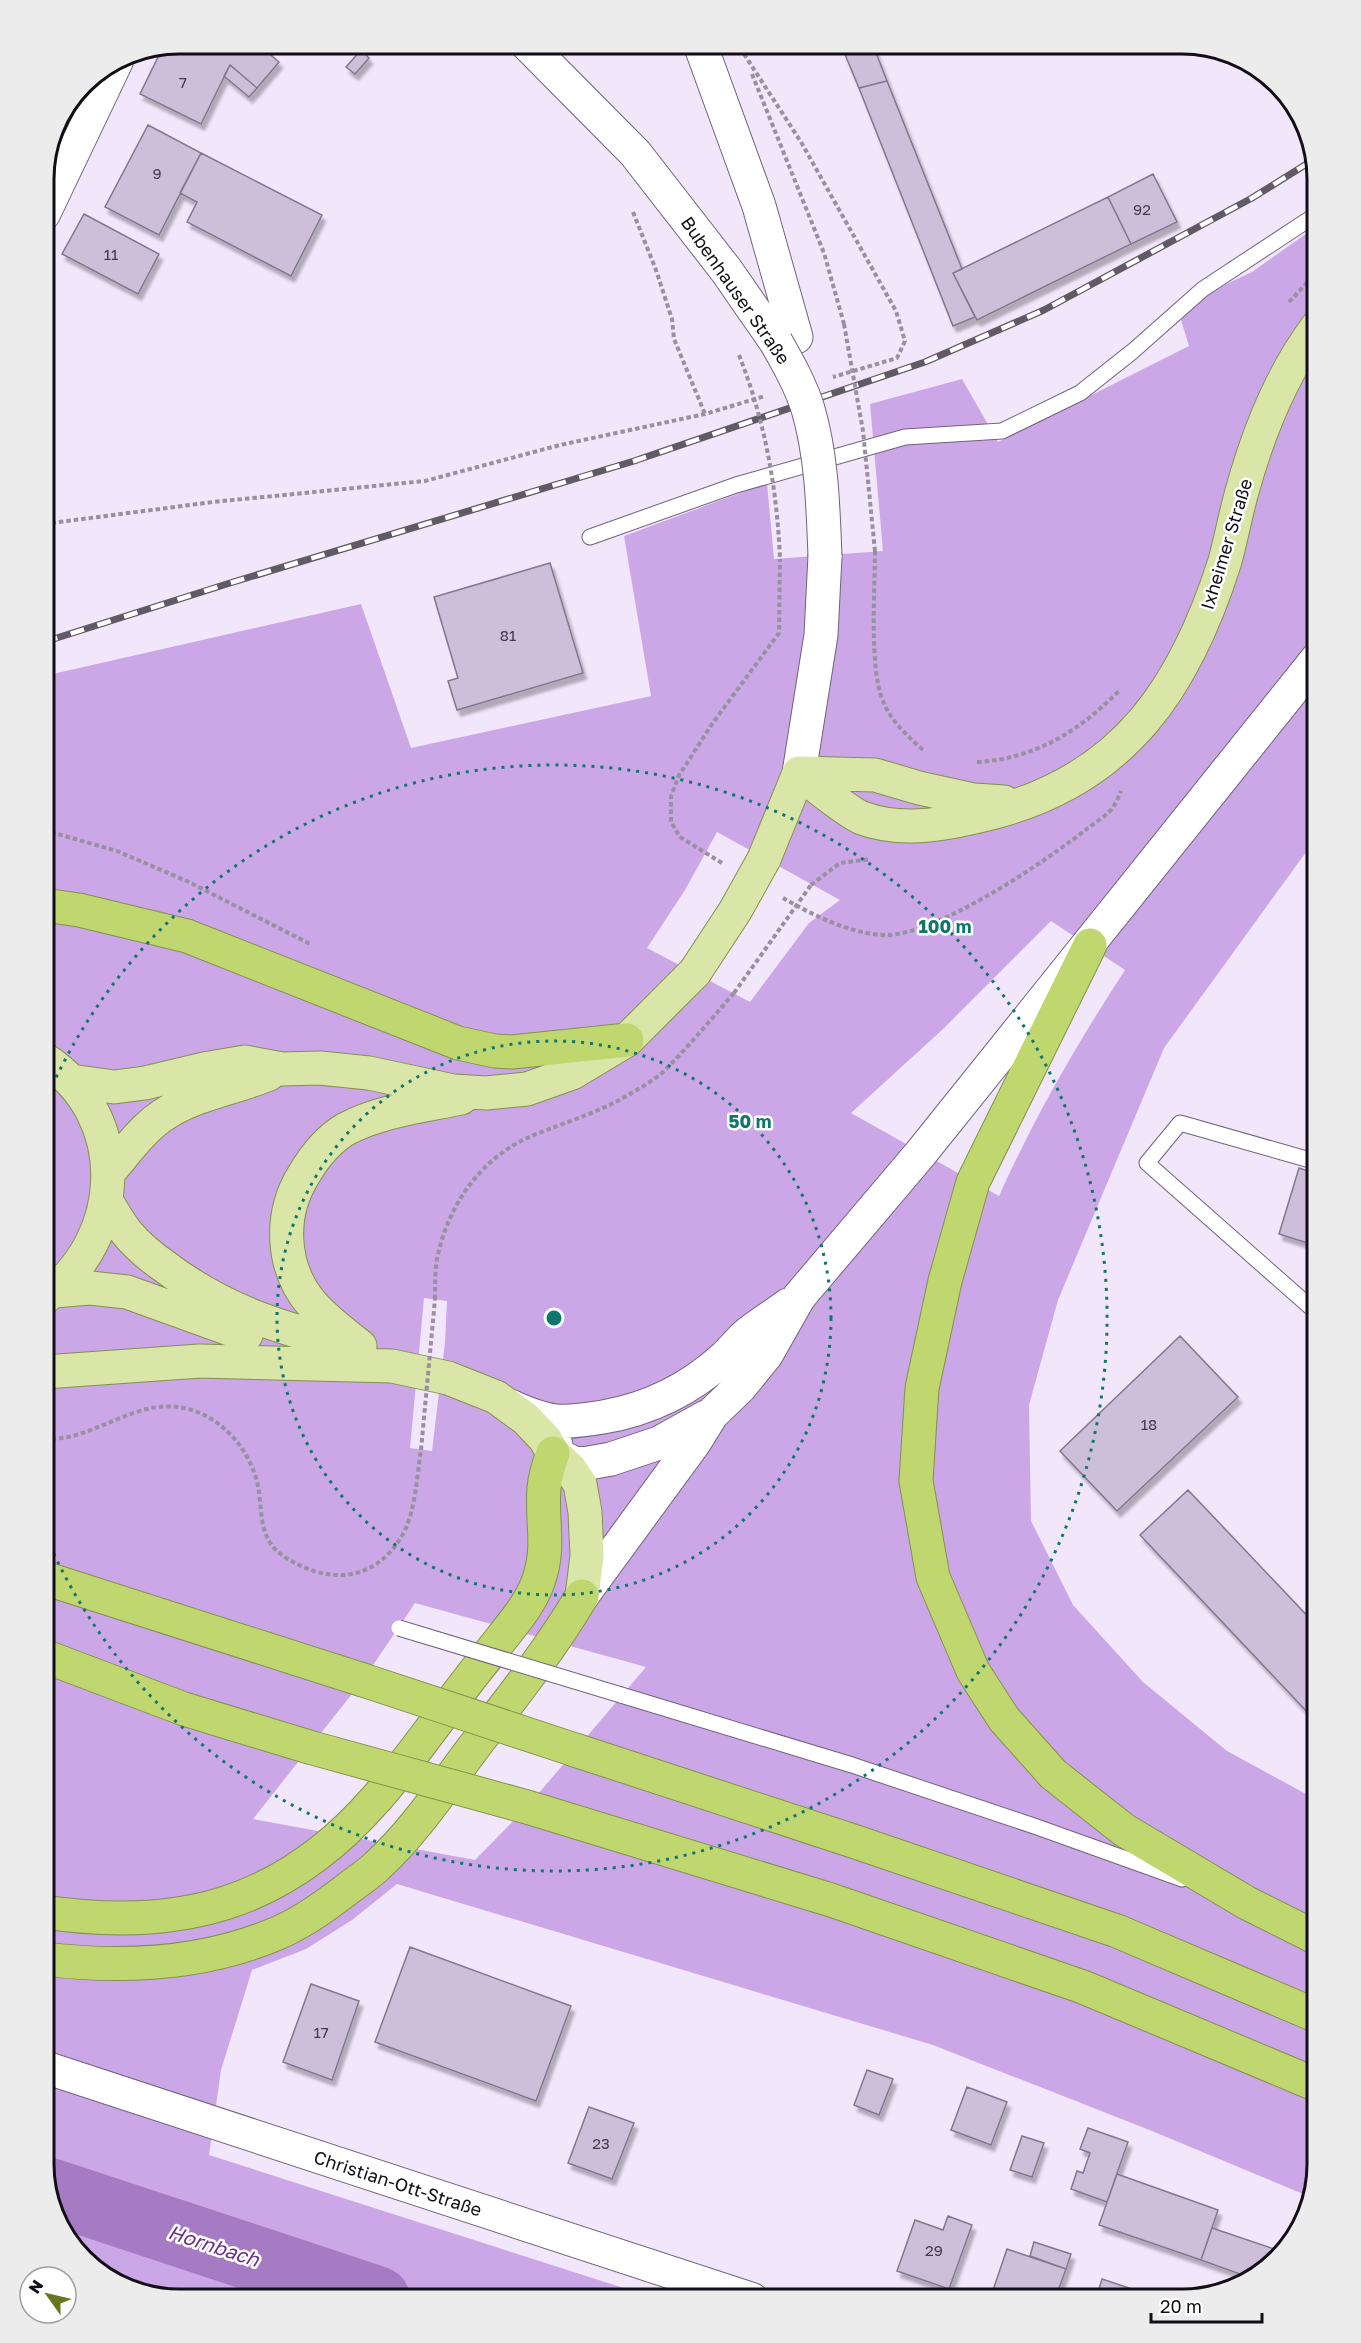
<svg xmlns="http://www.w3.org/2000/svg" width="1361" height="2343" font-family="'Golos Text',sans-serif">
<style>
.green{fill:#cca7e8;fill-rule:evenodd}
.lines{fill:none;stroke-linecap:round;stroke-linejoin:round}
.river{stroke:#a57bc4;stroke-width:66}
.building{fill:#cdbfd9;stroke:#84768e;stroke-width:1.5;filter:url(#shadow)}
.service-casing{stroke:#70637a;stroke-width:17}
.minor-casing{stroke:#70637a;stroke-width:34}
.secondary-casing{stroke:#70637a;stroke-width:35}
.primary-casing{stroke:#83904f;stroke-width:35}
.motorway-casing{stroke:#83904f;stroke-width:35}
.path{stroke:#988f9f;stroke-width:4;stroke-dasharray:4.5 3;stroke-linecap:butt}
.service{stroke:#fff;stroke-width:15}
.minor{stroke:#fff;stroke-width:32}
.secondary{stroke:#fff;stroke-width:33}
.primary{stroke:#d9e6a8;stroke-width:33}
.motorway{stroke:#c0d66e;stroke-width:33}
.rail-casing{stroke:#605966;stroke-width:7}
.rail{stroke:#fff;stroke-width:4.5;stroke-dasharray:14;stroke-linecap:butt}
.service-bridge-casing{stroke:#70637a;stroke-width:17;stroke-linecap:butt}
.secondary-bridge-casing{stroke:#70637a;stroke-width:35;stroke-linecap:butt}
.primary-bridge-casing{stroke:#83904f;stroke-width:35;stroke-linecap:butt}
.motorway-bridge-casing{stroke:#83904f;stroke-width:35;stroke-linecap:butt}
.path-bridge{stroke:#988f9f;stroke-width:4;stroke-dasharray:4.5 3;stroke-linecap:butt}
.service-bridge{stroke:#fff;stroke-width:15}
.secondary-bridge{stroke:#fff;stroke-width:33}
.primary-bridge{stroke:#d9e6a8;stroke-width:33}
.motorway-bridge{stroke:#c0d66e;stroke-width:33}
.ring{fill:none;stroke:#0f766e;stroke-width:3;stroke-dasharray:3 6}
.labels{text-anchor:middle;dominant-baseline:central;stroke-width:5;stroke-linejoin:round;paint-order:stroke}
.number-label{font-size:15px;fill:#413a47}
.street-label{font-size:18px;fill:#120d16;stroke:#fff}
.water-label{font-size:20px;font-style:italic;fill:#68328a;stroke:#fff}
.rim{fill:none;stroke:#120d16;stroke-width:3}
.centre{fill:#0f766e;stroke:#fff;stroke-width:3}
.ring-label{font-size:18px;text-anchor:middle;font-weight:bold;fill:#0f766e;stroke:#fff;stroke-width:5;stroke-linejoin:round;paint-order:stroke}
</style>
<defs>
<filter id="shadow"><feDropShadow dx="3.5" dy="6" stdDeviation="1.5" flood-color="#0004"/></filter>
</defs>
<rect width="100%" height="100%" fill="#f2e6fb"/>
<path class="green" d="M1317 226V837L1164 1048 1058 1300 1029 1405 1031 1521 1073 1605 1143 1682 1227 1751 1317 1800V2164L1308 2196 1152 2131 933 2045 397 1884 352 1920 306 1949 252 1970 221 2070 209 2155 658 2299H171L104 2276 57 2223 44 2164V676L361 604 411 748 651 696 624 536 767 483 774 559 883 551 870 404 962 379 998 442 1189 346 1177 307 1252 272ZM717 832 840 900 809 923 750 1002 647 948 685 890ZM1051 921 1125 970C1078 1042 1035 1116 999 1196L851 1113 942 1030ZM424 1298 447 1301 445 1342 432 1451 410 1448ZM415 1603 646 1667 527 1807 475 1860 253 1819 363 1680Z"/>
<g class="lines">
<path class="river" d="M50 2191 377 2299"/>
</g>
<path class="building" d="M179 44H258L279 62 257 88 230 65 201 124 140 94 163 47Z
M873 45 887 81 859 88 844 52Z
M361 50 369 58 355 74 346 67Z
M230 65 257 88 249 97 224 76Z
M887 81 962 269 953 273 975 317 953 326 859 88Z
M148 125 201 153 159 235 105 207Z
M201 153 322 215 291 276 187 222 197 202 180 193Z
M1153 174 1177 222 1131 244 1108 197Z
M1108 197 1131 244 977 320 953 273Z
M84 214 159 254 138 294 62 254Z
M550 563 583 673 457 710 448 681 458 678 434 597Z
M1299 1168 1317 1174V1246L1279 1234Z
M1180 1336 1238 1397 1117 1511 1060 1451Z
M1188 1490 1317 1626V1711L1312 1717 1140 1535Z
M410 1947 571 2006 536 2101 375 2042Z
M311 1984 359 2001 332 2080 283 2062Z
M867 2070 893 2079 879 2115 854 2105Z
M967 2087 1007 2102 991 2145 951 2130Z
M589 2107 634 2123 612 2179 568 2163Z
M1088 2128 1128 2142 1107 2202 1071 2189 1077 2171 1083 2173 1090 2153 1080 2149Z
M1022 2136 1044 2143 1032 2177 1010 2170Z
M1117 2174 1218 2210 1201 2260 1099 2225Z
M948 2216 972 2225 949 2289 897 2271 915 2220 943 2230Z
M1212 2228 1280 2251 1251 2278 1201 2260Z
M1034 2242 1071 2254 1066 2269 1030 2256Z
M1007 2249 1066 2269 1055 2299H990Z
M1102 2279 1162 2299H1096Z"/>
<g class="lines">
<g class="service-casing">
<path id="service" d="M590 537 736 485 905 437 1002 431 1080 393 1133 351 1203 289 1317 214
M1317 1313 1147 1163 1180 1123 1317 1162
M621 1695 852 1765 1037 1827 1182 1879"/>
</g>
<g class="minor-casing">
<path id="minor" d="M44 214 117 61
M44 2067 752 2299"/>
</g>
<g class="secondary-casing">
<path id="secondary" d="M527 44 635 153 726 270 776 342
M700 44 759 206 796 337
M799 773 821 635 825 556
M510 1406C549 1424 560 1424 603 1417 650 1409 689 1390 725 1357 731 1351 737 1344 744 1337 757 1325 774 1316 788 1305
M556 1445 553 1453 574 1463 583 1464 611 1459 659 1443 706 1417
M582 1596 694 1443 712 1414 740 1387 766 1355 799 1297 921 1153 1317 659"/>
</g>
<g class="primary-casing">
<path id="primary" d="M799 773C814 784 847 812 862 818 905 834 952 823 995 812 1127 777 1186 684 1225 561 1231 539 1235 517 1241 495 1257 436 1280 376 1317 327
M799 773 875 775 919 788 974 800 1004 802
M764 859 799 773
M71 1081 114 1087 145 1083 204 1069 245 1062 282 1069 320 1068 369 1073 453 1091 486 1093 527 1089 572 1073 627 1040 695 972
M109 1172C127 1151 144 1126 168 1112 199 1093 236 1088 269 1074
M107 1202C113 1212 119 1223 127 1233 137 1245 151 1257 164 1266 223 1311 286 1331 357 1346
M53 1291 90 1288 127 1292 246 1335
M44 1298C126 1240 132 1116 44 1059
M360 1346C343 1333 326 1320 312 1304 281 1268 279 1215 303 1176 314 1157 327 1140 346 1129 380 1111 423 1106 461 1098
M44 1372 200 1361 392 1366 448 1378 496 1397 526 1419 545 1439 553 1453 570 1469 580 1484 585 1512 587 1556 582 1596"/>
</g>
<g class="motorway-casing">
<path id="motorway" d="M44 905 79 910 187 936 458 1043 495 1051 512 1052 627 1040
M1090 945 973 1182 945 1281 922 1388 916 1481 933 1577 973 1671 1004 1719 1053 1774 1124 1830 1247 1903 1317 1938
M44 1578 363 1680
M44 1656 184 1709 309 1747
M575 1750 856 1842 1117 1931 1317 2016
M527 1807 831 1900 1083 1987 1317 2085
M44 1912C179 1932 283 1905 375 1800 401 1771 424 1738 448 1707 465 1684 483 1661 501 1639 515 1621 530 1604 538 1582 551 1546 541 1523 544 1488 545 1476 549 1464 553 1453
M44 1959C118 1968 197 1965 268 1937 298 1926 324 1907 350 1887 359 1880 370 1873 378 1865 415 1831 443 1788 473 1748 511 1699 550 1650 582 1596"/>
</g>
<path class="path" d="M744 54 801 142 896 311 905 341 897 358 833 377
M752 74 824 253 844 324
M633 212 656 270 672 319 674 339 705 414
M1289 302 1317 272
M44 524 213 502 425 481 560 445 705 414 765 396
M875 551C875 589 869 668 883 701 891 722 908 736 924 751
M977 762C1035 759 1079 731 1119 691
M44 830 117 851 189 882 312 945
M722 863 680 837 671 822V797L678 777 712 724 779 633 780 559
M811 885 840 863 871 859
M783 898C813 915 850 934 885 935 936 936 1048 860 1088 828 1095 823 1104 817 1110 811 1115 806 1118 798 1121 791
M435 1299C435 1286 435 1272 437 1259 448 1204 482 1156 534 1135 566 1122 600 1112 630 1094 642 1087 658 1078 667 1068 691 1044 712 1018 734 993
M44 1439C94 1442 137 1395 188 1409 223 1418 251 1451 258 1486 262 1507 259 1534 276 1550 282 1556 291 1561 299 1565 342 1586 383 1574 405 1530 416 1506 417 1475 421 1450"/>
<use href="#service" class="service"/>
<use href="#minor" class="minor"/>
<use href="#secondary" class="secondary"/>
<use href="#primary" class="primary"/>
<use href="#motorway" class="motorway"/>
<g class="rail-casing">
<path id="rail" d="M44 642 230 583 634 461 925 362 1044 310 1252 198 1313 160"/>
</g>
<use href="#rail" class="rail"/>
<g class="service-bridge-casing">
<path id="service-bridge" d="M399 1628 621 1695"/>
</g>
<g class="secondary-bridge-casing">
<path id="secondary-bridge" d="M776 342C788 363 801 386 808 409 822 457 823 507 825 556"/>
</g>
<g class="primary-bridge-casing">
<path id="primary-bridge" d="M695 972 735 911 764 859"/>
</g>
<g class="motorway-bridge-casing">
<path id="motorway-bridge" d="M363 1680 575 1750
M309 1747 527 1807"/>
</g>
<path class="path-bridge" d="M844 324 863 431 875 551
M739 355C765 421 777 488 780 559
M734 993 811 885
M421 1450 435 1299"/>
<use href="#service-bridge" class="service-bridge"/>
<use href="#secondary-bridge" class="secondary-bridge"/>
<use href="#primary-bridge" class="primary-bridge"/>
<use href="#motorway-bridge" class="motorway-bridge"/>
</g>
<g class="ring">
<circle cx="554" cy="1318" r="277"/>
<path d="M45 1102A553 553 0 1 1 45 1534"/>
</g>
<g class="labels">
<g class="number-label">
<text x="183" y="82">7</text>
<text x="157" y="173">9</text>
<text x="1142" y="209">92</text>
<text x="111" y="254">11</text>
<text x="508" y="635">81</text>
<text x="1149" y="1424">18</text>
<text x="321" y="2032">17</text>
<text x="601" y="2143">23</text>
<text x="934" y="2250">29</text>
</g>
<g class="street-label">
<text transform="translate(736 290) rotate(55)">Bubenhauser Straße</text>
<text transform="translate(1226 544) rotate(-73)">Ixheimer Straße</text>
<text transform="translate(398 2183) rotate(18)">Christian-Ott-Straße</text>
</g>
<g class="water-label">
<text transform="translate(214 2245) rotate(18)">Hornbach</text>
</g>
</g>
<path d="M0 0H1361V2343H0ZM179 54H1182A125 125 0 0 1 1307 179V2164A125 125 0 0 1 1182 2289H179A125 125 0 0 1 54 2164V179A125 125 0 0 1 179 54Z" fill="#ececec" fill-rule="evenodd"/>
<path class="rim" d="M179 54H1182A125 125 0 0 1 1307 179V2164A125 125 0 0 1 1182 2289H179A125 125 0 0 1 54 2164V179A125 125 0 0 1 179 54Z"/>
<circle cx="554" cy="1318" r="9" class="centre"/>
<g class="ring-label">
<text x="945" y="933">100 m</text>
<text x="750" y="1128">50 m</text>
</g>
<g transform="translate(48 2295) rotate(304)"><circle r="28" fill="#ffffff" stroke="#a09ea2" stroke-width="1.5"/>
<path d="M0-4.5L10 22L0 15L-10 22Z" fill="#667522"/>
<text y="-9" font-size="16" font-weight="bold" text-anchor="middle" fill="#120d16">N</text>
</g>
<path d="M1151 2313v9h111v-9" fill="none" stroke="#120d16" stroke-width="3"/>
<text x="1160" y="2313" font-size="18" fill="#120d16" stroke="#ffffff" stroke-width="4.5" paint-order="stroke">20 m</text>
</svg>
